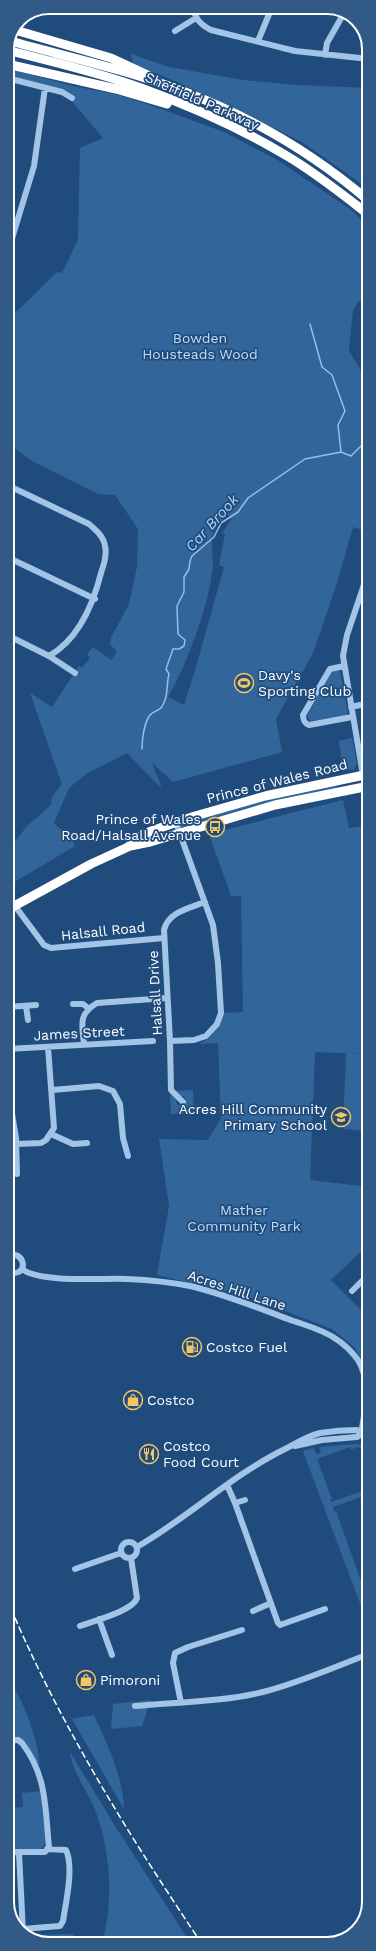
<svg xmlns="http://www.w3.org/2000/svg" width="376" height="1951" font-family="'Work Sans',sans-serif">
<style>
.green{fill:#32669b;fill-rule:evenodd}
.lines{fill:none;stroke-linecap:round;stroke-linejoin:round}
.stream{stroke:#96bfe8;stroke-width:1.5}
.minor{stroke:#a2c4e7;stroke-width:6}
.highway{stroke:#fff;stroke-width:9}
.rail{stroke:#fff;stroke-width:1.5;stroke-dasharray:7 3;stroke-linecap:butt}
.labels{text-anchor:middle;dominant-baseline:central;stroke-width:3.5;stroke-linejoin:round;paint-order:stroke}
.street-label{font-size:14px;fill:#fff;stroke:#204c7d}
.park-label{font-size:14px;fill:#c6ddf5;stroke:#204c7d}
.poi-label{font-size:14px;fill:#fff;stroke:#204c7d;text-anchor:start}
.water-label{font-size:15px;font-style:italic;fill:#aeceef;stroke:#204c7d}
.rim{fill:none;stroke:#fff;stroke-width:2}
</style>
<rect width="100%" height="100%" fill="#204c7d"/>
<path class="green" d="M131 54 169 67 243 80 296 85 369 88V189L302 142 231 106 133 63Z
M7 68 73 86 114 94 150 105 224 132 279 161 350 209 369 227V299L358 302 353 310 349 351 369 384V532L353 527 335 589 313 653 276 719 282 752 173 782 152 763 162 789 127 753 86 774 69 788 54 823 60 829H68L75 846 11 884 7 878V852L27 826 51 805 52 797 62 784 30 693 52 707 79 666 82 668 90 658 87 654 93 647 111 660 117 652 110 644 111 638 129 604 137 567 138 529 115 495 98 494 32 461 7 442V321L57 272 62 273 78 240 80 148 103 138 71 100 74 95 60 89 7 76ZM228 515 231 520 222 533 225 534 219 565 224 567 196 667 184 705 168 697C187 665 210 602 213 565 213 556 211 546 212 537 214 528 221 521 228 515Z
M337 669 340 671 348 712 345 716 310 721 307 716 332 671Z
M352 738 357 764 354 769 343 771 339 741Z
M336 784 337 789 183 829 181 827 183 824 233 807Z
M343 800 349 828 365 826 369 850V1054L315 1052 310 1180 369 1187V1250L358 1254 331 1280 369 1318V1383L365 1364 354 1347 332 1329 243 1295 157 1275 169 1206 159 1139 208 1140 221 1118 218 1043 198 1044 210 1038 224 1013 243 1012 241 896H231L209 834Z
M346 1053 369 1055 366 1131 343 1129Z
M193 1090 194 1113 171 1114 170 1094 176 1099 177 1105H182L186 1102 185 1097 179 1095 175 1091Z
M356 1444 369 1445V1450L357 1447 351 1450 350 1447 317 1459 332 1499 330 1500 331 1502 369 1489V1494L333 1507 334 1512 336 1511 369 1603V1627L303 1451 314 1448 316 1454 321 1453 319 1447Z
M7 1682C21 1688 42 1751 39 1766 27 1749 33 1740 7 1738Z
M151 1700 142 1726 111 1729 113 1704Z
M94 1715C107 1744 123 1776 124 1809L72 1719Z
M70 1752 117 1829 191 1944H102C114 1900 111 1847 93 1805 85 1787 72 1771 70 1752Z
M41 1791 46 1843 41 1849H7V1808L23 1807 22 1793Z
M73 1934 75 1944H44L31 1937 35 1935Z"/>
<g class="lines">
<path class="stream" d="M310 324 322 367 332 375 345 411 338 425 341 452
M142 749C142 739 144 723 150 715 153 711 158 711 161 708 169 697 166 685 169 674L166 669 173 649H179L184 646 185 640 178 634 177 606 184 592V577L189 569 190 561 192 556 214 537 221 523 238 512 248 498 305 459 341 452 351 456 369 438"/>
<path class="minor" d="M193 7C195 19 201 25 211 30L295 51 369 59
M175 31 196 18
M258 41 272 7
M325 55 327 43 344 13
M7 78 62 92 72 98
M7 255 34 166 45 88
M7 485 89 524C96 530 104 537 105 546 107 555 104 564 101 573 93 605 79 639 49 656
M7 557 95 599
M369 570 347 635 343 656 369 811
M7 635 49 656 75 673
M344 666 330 669 303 715C303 720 304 723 309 725L352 717
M351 707 369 703
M15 906 44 945 51 948 164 938
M73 1004H83L88 1008
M26 1006 28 1020
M7 1007 36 1005
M170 1041 194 1040 206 1036 217 1024 221 1013 218 963 213 925 176 823
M84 1044C82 1025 78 1014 97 1003L167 998
M7 1049 153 1041
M7 1084 16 1138 17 1174
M52 1090 99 1086 113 1091 120 1104 123 1138 128 1156
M183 1102 171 1090 170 1041 164 930C168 912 190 908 205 902
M51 1134 73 1144 87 1143
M16 1144 41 1143 46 1140 54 1128 48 1047
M7 1259C20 1245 32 1273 13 1273L7 1268
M22 1269C39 1283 103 1278 127 1279 148 1280 170 1282 190 1286 224 1294 256 1307 288 1319 304 1325 322 1329 336 1339 344 1344 352 1352 358 1360 372 1383 365 1410 361 1434
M352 1291 369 1274
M295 1446 322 1440 357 1437 361 1434
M227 1485 235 1503 278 1623 280 1625 325 1609
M235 1503 245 1500
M121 1550a8 8 0 1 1 16 0a8 8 0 1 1-16 0Z
M137 1547C189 1517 233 1474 287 1448 298 1442 308 1436 320 1433 332 1431 345 1430 357 1430L361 1434 369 1436
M75 1569 121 1553
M253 1611 271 1603
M99 1619 112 1655
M80 1626C93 1621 133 1611 137 1598L131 1558
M181 1703 173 1663 175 1653 188 1647 242 1630
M135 1706C178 1702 221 1702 263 1692 299 1683 334 1667 369 1654
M7 1740H18L22 1743C47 1776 45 1807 49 1847L45 1852H7
M7 1777 8 1776
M19 1852 23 1933
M22 1929 60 1926 63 1921C66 1902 74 1867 66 1850L47 1849"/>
<path class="highway" d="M15 30 111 58 150 76
M10 41C68 57 128 70 185 92 251 117 315 155 369 201
M7 50C52 62 98 72 141 88 191 106 242 129 287 156 316 173 342 194 369 215
M7 64 116 89 167 104
M130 846 150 842 275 805 369 786
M7 910 91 864 128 847 142 835 154 830 195 816 265 796 369 774"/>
<path class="rail" d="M7 1599C58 1722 128 1834 202 1944"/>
</g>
<defs>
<g id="stadium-ring" transform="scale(1)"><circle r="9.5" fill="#204c7d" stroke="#f4c563" stroke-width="1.5"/><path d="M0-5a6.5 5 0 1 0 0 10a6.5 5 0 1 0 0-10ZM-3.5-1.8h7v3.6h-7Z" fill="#f4c563"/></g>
<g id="bus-ring" transform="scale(1)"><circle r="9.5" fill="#204c7d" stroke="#f4c563" stroke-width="1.5"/><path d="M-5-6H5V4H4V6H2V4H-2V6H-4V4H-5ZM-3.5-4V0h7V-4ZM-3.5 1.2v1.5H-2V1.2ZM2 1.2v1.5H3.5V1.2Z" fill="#f4c563"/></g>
<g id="school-ring" transform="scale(1)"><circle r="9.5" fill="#204c7d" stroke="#f4c563" stroke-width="1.5"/><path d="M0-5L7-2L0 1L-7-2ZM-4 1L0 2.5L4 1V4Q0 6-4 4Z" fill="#f4c563"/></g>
<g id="fuel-ring" transform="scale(1)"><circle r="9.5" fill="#204c7d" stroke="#f4c563" stroke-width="1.5"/><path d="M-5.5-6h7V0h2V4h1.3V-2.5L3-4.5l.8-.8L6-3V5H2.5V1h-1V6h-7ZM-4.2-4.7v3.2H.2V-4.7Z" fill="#f4c563"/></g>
<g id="shop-ring" transform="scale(1)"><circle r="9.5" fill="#204c7d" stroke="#f4c563" stroke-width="1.5"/><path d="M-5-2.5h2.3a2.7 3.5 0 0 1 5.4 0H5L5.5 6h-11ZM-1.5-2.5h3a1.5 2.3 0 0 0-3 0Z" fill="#f4c563"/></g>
<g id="restaurant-ring" transform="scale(1)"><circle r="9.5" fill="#204c7d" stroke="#f4c563" stroke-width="1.5"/><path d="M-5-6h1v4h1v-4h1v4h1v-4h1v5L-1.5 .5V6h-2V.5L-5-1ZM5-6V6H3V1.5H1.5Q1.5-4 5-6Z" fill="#f4c563"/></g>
</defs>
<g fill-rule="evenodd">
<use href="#stadium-ring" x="244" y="683"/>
<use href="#bus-ring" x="215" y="827"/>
<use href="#school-ring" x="341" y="1117"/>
<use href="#fuel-ring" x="192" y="1347"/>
<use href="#shop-ring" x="133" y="1400"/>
<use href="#restaurant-ring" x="149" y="1454"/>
<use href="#shop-ring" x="86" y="1680"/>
</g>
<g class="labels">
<g class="street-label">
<text transform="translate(202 101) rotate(24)">Sheffield Parkway</text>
<text transform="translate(277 781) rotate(-14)">Prince of Wales Road</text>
<text transform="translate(103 931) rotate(-6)">Halsall Road</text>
<text transform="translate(155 993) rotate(-93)">Halsall Drive</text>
<text transform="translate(79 1033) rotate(-3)">James Street</text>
<text transform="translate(237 1290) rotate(18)">Acres Hill Lane</text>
</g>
<g class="park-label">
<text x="200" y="338">Bowden<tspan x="200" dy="16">Housteads Wood</tspan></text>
<text x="244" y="1210">Mather<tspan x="244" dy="16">Community Park</tspan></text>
</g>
<g class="poi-label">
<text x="258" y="675">Davy's<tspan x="258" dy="16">Sporting Club</tspan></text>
<text x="201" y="819" text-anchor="end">Prince of Wales<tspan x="201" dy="16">Road/Halsall Avenue</tspan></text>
<text x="327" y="1109" text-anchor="end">Acres Hill Community<tspan x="327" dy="16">Primary School</tspan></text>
<text x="206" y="1347">Costco Fuel</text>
<text x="147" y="1400">Costco</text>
<text x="163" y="1446">Costco<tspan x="163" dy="16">Food Court</tspan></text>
<text x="100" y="1680">Pimoroni</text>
</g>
<g class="water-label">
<text transform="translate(212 523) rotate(-48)">Car Brook</text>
</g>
</g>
<path d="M0 0H376V1951H0ZM49 14H327A35 35 0 0 1 362 49V1902A35 35 0 0 1 327 1937H49A35 35 0 0 1 14 1902V49A35 35 0 0 1 49 14Z" fill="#325a87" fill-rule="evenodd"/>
<path class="rim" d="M49 14H327A35 35 0 0 1 362 49V1902A35 35 0 0 1 327 1937H49A35 35 0 0 1 14 1902V49A35 35 0 0 1 49 14Z"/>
</svg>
